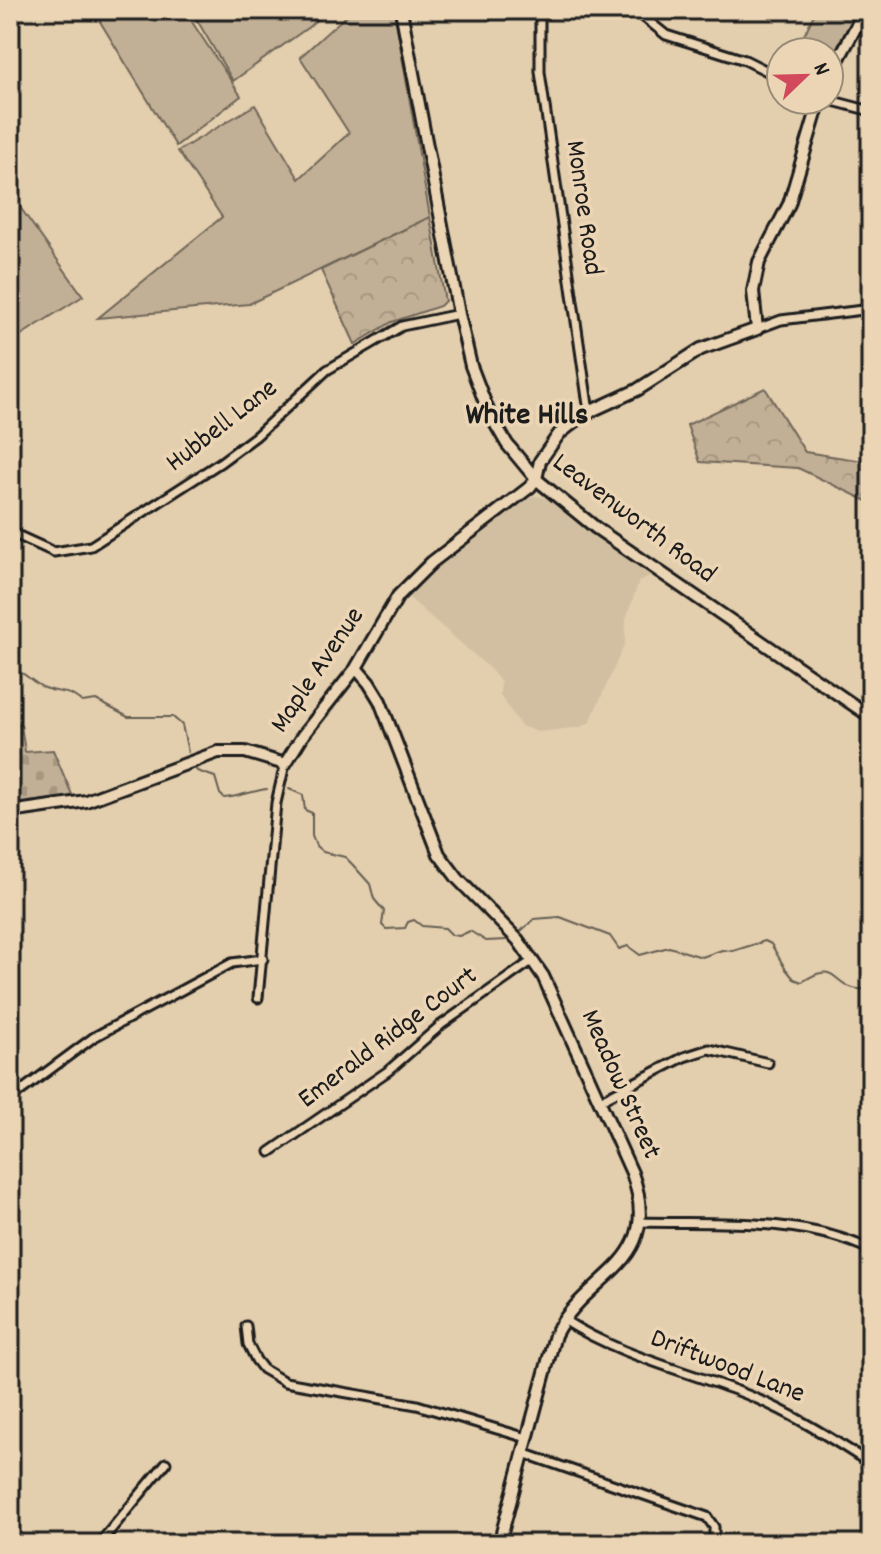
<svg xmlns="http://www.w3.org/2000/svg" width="881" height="1554" font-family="Dekko,sans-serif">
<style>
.built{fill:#d2bfa2}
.green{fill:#c2b096;stroke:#6f6659;stroke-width:2}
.forest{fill:url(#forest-crowns);stroke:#6f6659;stroke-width:2}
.cemetery{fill:url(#cemetery-stones);stroke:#6f6659;stroke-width:2}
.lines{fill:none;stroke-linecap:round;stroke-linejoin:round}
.stream{stroke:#655e52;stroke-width:2}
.street-casing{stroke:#1c1c1c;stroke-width:13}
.secondary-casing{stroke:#1c1c1c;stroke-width:16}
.street{stroke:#ebd5b4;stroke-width:7}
.secondary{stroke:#ebd5b4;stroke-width:10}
.labels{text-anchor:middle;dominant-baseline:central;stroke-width:7;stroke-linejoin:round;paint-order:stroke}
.street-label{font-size:28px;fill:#1c1c1c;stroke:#ebd5b4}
.quarter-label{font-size:32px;font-weight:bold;fill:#1c1c1c;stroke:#ebd5b4}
</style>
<defs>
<pattern id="forest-crowns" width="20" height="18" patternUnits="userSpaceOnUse" patternTransform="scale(2)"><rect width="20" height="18" fill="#c2b096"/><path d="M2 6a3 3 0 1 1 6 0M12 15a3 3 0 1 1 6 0" fill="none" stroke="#a69781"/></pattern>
<pattern id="cemetery-stones" width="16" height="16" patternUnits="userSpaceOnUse" patternTransform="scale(2)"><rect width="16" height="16" fill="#c2b096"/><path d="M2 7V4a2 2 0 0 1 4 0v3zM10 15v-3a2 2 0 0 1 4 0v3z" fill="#a69781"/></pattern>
</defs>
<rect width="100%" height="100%" fill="#e3ceae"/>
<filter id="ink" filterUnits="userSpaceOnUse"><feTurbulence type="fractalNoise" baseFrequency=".0125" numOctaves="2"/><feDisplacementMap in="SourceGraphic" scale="16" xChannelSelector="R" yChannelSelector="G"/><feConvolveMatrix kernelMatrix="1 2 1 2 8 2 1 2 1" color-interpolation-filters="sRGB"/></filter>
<g filter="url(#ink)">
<path class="built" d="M534 496 548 498 650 576 639 581 626 619 625 643 590 722 581 727 538 732 521 726 500 695 501 682 488 667 406 595 422 579 510 506Z"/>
<path class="green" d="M93 10H184L241 96 176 146Z
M191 10H326L310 26 233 81Z
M355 10H394L430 217 249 304 98 318 222 217 178 151 255 105 299 179 349 133 300 57C319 41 334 24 355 10Z
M816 10H841L855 16 829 62V52H796Z
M10 193 83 296 10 342Z"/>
<path class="forest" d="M430 217 445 301 440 306 392 322 355 344 321 270Z
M765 388 805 452 871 462V503L798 468 700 462 687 425Z"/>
<path class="cemetery" d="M10 722 21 725 25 752 53 750 73 797 10 804Z"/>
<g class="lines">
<path class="stream" d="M10 670C24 670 32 683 45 688 61 695 66 688 82 702L96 700 128 717H173L182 725 188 752
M195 767 197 771 215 777 220 794 224 798C239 797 252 791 267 789
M289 789 303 795 305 810 312 813V836L316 846 323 852 345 857 352 864 370 884 374 899 384 911 382 925 386 929 405 928 408 922 414 920 422 926 445 928 452 935 459 936 470 931 486 941 507 940
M521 931 534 919 560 917 610 936 619 949 628 946 640 955 669 947 702 957 722 950 733 951 765 941 771 944 785 968 794 979 802 982C807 979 814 974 821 973 838 969 841 995 871 988"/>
<g class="street-casing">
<path id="street" d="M540 10V72L589 412
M635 10 666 35 745 60 781 78
M829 100 871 111
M757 329 781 320 871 309
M10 532 54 552 91 546 221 462 256 436 327 370 402 326 459 314
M258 998 276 803 285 764
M10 1099 94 1037 232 963 263 959
M601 1100 684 1057 709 1049 768 1063
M270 1152 388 1071 441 1025 533 960
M640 1222C716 1224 801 1216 871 1250
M564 1320C617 1354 676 1368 735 1390 784 1408 828 1436 871 1464
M246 1326 248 1344 256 1360 263 1369 285 1382 417 1405 527 1438
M523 1453 707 1517 714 1527V1544
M99 1544 166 1463"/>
</g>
<g class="secondary-casing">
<path id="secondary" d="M401 10 459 314 471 366 489 413 507 444 536 479 596 528 871 717
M829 77 865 10
M356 668 369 683 380 701 439 854 458 879 518 940 543 976 632 1173C665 1266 587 1271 555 1335L499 1544
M10 812 86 801 218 752H245L285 764 303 735 356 668 398 596 432 562 530 487 536 479 540 461 559 434 573 423 589 412 637 390 701 349 757 329 753 291 759 262 789 204 820 100"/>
</g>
<use href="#street" class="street"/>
<use href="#secondary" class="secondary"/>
</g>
</g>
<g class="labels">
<g class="street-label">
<text transform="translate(582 208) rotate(82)">Monroe Road</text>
<text transform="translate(223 427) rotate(-38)">Hubbell Lane</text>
<text transform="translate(633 520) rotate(37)">Leavenworth Road</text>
<text transform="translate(319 671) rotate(-56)">Maple Avenue</text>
<text transform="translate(389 1039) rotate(-37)">Emerald Ridge Court</text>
<text transform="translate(619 1085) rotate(66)">Meadow Street</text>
<text transform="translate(727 1368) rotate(21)">Driftwood Lane</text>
</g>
<g class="quarter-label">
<text x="527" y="417">White Hills</text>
</g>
</g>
<rect width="881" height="1554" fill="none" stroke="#ebd5b4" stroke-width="40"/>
<rect x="20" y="20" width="841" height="1514" fill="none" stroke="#1c1c1c" stroke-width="3" filter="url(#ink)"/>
<g transform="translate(805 76) rotate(67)"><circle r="38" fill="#ebd5b4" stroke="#988b77" stroke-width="2"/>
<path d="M0-6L14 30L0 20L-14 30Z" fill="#d1495b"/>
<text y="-12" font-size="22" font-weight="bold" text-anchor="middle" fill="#1c1c1c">N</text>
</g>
</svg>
